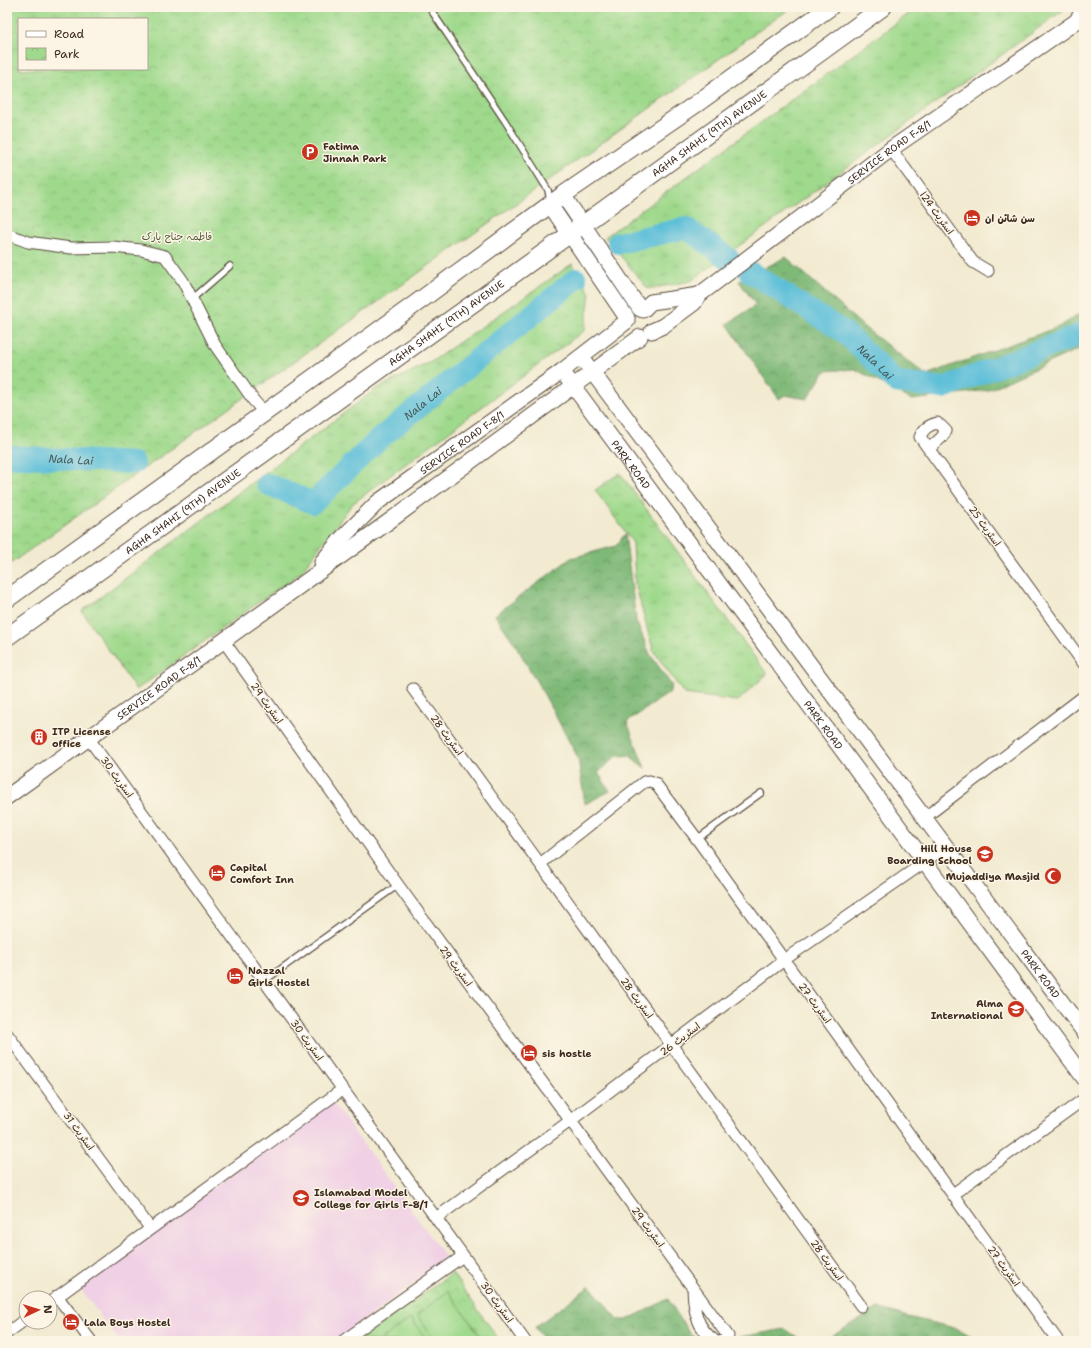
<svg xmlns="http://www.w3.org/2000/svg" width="1091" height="1348" font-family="'Shantell Sans','Playpen Sans Arabic',sans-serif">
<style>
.built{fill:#f0d0e5}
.grass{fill:url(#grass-tufts);stroke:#6d8255}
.forest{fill:url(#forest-crowns);stroke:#5d724b}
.park{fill:url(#park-crowns);stroke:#6d8255;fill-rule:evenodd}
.pitch{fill:#9fd98c;stroke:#6d8255}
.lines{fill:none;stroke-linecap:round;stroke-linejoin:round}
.river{stroke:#59bdd8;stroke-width:22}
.lane-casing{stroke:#564739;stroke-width:8}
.street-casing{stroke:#564739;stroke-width:13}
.secondary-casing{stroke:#564739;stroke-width:17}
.primary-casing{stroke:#564739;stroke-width:19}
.lane{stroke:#fff;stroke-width:5.5}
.street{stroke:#fff;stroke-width:11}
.secondary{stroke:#fff;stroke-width:15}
.primary{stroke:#fff;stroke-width:17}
.labels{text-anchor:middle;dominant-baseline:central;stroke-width:3;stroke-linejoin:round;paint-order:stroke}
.street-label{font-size:10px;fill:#3b2a1e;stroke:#fcf5e5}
.poi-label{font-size:10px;font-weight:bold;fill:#3b2a1e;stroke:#fcf5e5;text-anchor:start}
.park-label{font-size:10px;fill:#54563a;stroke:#fcf5e5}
.water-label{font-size:11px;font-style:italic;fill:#445656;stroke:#fcf5e5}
</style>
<defs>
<pattern id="grass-tufts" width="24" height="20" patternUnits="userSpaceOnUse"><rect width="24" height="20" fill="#9fd98c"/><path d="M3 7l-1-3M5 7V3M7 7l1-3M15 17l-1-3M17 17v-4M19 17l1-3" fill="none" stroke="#8aba78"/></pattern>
<pattern id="forest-crowns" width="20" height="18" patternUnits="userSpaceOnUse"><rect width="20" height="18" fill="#7fb978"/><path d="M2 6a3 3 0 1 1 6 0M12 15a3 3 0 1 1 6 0" fill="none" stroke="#699762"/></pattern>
<pattern id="park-crowns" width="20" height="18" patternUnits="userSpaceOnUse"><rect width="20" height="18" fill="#9fd98c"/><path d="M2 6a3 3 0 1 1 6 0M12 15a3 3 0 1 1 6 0" fill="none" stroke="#8aba78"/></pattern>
</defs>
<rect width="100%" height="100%" fill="#fcf5e5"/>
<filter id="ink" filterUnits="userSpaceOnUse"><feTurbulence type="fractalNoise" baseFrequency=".025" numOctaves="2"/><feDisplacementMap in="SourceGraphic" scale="8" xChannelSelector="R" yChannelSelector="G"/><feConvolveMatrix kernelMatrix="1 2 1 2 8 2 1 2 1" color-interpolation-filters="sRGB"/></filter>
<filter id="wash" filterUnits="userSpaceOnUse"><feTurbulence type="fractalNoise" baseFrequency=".012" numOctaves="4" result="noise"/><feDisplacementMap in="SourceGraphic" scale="16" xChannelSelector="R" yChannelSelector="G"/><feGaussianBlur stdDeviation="0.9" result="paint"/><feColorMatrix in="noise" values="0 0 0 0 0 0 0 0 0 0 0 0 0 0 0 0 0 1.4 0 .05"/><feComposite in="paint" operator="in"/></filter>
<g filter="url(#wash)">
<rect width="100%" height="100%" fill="#f2ebd1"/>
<path class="built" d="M331 1100 447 1259 336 1341H119L79 1287Z"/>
<path class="grass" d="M918 7H1065L1062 11 691 281 648 289 605 237Z
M572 264 590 293 585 330 352 504 300 573 136 690 82 611 376 389 431 362Z
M620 473 767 674 738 701 684 694 653 650 635 583 633 543 595 490Z"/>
<path class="forest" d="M786 257 865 328 926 375 1061 326 1084 311V349L1081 348 988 390 912 400 855 369 825 371 807 399 785 395 779 399 727 324 756 305 739 281Z
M625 534 636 621 650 654 672 686 669 693 627 722 645 768 629 755 615 757 598 773 610 791 585 804 578 758 545 696 515 644 495 615 571 558 616 546Z
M590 1286 618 1320H627L668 1299 690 1334 701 1341H545L535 1327Z
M878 1308 908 1317 955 1328 979 1341H824Z
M785 1329 803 1341H728L734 1338Z"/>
<path class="park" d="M7 7H792L7 566ZM19 19H147V69H19Z
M452 1273 500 1341H358Z"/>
<path class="pitch" d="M448 1291 484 1341H435L417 1315Z
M411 1318 427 1341H382L381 1340Z"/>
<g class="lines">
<g class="river">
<path d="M618 243 686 228 729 259"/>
<path id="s1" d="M750 272 844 332 896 382 943 388 1084 333"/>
<path id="s2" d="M7 456 134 463"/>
<path id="s3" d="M267 484 313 503 379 439 576 279"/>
</g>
</g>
</g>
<g filter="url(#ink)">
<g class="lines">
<g class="lane-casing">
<path id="lane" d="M429 7 505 121 548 190 550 201
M192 299 230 266
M697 839 761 793
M264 981 398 885"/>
</g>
<g class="street-casing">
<path id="street" d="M891 149 973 262 988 271
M7 234 28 242 71 248 113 247 141 250 165 256 183 281 215 345 254 401 264 412
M930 448 942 437 946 431 941 426 937 423C928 425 923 429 920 437L1084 664
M223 640 398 885 728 1336 722 1341
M413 689 861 1306
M89 739 525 1341
M924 818 1084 696
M540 864 644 782 650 781 655 783 697 839 1058 1341
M7 1034 150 1228
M953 1194 1084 1099
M436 1218 570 1121 784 960 925 862 945 846
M693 1289C694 1311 696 1327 715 1341
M57 1296 91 1341
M50 1302 343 1089
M7 1333 26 1319
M343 1341 463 1256"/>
</g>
<g class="secondary-casing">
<g id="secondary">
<path d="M563 195 640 309"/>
<path d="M550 205 627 318"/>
<path d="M643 310 651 302 699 295"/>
<path id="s4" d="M652 331 663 326 694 303 699 295 891 149 1084 16"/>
<path id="s5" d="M581 357 1084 1032"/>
<path id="s6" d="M562 371 925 862 1084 1078"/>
<path id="s7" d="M322 562 342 538 378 502 562 371 627 321"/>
<path id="s8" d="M7 797 384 525 640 337"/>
</g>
</g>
<g class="primary-casing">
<g id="primary">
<path d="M1079 19 1084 12"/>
<path d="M7 599 418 302 563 195 696 104 830 7"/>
<path id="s9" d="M7 637 570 234 883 7"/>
</g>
</g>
<use href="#lane" class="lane"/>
<use href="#street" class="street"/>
<use href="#secondary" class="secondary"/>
<use href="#primary" class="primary"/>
</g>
</g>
<defs>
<g id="parking-disc" transform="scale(0.9)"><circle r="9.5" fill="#c8321e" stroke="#fcf5e5"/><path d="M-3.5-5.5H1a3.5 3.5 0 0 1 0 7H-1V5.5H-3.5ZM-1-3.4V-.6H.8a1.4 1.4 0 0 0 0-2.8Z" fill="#fff"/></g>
<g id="hotel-disc" transform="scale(0.9)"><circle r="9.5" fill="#c8321e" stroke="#fcf5e5"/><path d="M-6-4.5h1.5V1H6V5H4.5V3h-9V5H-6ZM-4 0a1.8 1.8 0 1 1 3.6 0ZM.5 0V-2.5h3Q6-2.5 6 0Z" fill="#fff"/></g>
<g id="building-disc" transform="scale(0.9)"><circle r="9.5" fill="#c8321e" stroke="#fcf5e5"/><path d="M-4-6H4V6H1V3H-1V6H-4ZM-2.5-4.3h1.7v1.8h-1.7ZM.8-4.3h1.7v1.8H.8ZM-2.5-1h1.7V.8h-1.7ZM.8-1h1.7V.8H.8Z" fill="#fff"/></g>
<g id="school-disc" transform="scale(0.9)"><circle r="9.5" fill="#c8321e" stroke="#fcf5e5"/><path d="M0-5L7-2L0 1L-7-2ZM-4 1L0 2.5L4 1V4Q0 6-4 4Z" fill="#fff"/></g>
<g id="mosque-disc" transform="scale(0.9)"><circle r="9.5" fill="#c8321e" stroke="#fcf5e5"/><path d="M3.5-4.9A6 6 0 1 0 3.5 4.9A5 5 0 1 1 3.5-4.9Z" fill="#fff"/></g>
<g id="university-disc" transform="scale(0.9)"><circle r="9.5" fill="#c8321e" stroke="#fcf5e5"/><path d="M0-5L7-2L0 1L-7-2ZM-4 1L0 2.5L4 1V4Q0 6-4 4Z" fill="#fff"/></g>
</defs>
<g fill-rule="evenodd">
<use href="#parking-disc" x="310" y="152"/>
<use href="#hotel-disc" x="972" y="218"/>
<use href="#building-disc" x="39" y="737"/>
<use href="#school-disc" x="985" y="854"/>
<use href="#hotel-disc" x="217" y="873"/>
<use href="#mosque-disc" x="1053" y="876"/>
<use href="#hotel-disc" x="235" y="976"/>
<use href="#school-disc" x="1016" y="1009"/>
<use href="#hotel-disc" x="529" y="1053"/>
<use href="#university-disc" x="301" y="1198"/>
<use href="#hotel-disc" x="71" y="1322"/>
</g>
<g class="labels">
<g class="street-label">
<text stroke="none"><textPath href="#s9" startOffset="864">AGHA SHAHI (9TH) AVENUE</textPath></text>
<text stroke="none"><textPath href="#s4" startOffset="298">SERVICE ROAD F-8/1</textPath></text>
<text transform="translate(937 213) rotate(54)">اسٹریٹ 24ا</text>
<text stroke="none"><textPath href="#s9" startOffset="540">AGHA SHAHI (9TH) AVENUE</textPath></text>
<text stroke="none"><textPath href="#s7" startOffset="185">SERVICE ROAD F-8/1</textPath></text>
<text stroke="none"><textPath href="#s6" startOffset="116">PARK ROAD</textPath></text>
<text stroke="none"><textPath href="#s9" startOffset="216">AGHA SHAHI (9TH) AVENUE</textPath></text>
<text transform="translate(985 526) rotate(54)">اسٹریٹ 25</text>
<text stroke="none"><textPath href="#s8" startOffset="187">SERVICE ROAD F-8/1</textPath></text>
<text transform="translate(267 703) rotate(55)">اسٹریٹ 29</text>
<text stroke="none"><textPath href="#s6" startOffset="440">PARK ROAD</textPath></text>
<text transform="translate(447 735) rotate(54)">اسٹریٹ 28</text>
<text transform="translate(117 777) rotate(54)">اسٹریٹ 30</text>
<text transform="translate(456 966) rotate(54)">اسٹریٹ 29</text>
<text stroke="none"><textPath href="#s5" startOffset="769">PARK ROAD</textPath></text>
<text transform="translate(637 998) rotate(54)">اسٹریٹ 28</text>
<text transform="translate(815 1003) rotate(54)">اسٹریٹ 27</text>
<text transform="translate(680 1039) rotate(-37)">اسٹریٹ 26</text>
<text transform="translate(307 1040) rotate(54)">اسٹریٹ 30</text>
<text transform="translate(79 1131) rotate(54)">اسٹریٹ 31</text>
<text transform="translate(648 1227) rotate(54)">اسٹریٹ 29</text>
<text transform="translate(827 1260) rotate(54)">اسٹریٹ 28</text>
<text transform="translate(1004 1266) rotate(54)">اسٹریٹ 27</text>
<text transform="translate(497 1302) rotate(54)">اسٹریٹ 30</text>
</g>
<g class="poi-label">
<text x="323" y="146">Fatima<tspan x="323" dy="12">Jinnah Park</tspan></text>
<text x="985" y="218">سن شائن ان</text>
<text x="52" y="731">ITP License<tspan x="52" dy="12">office</tspan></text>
<text x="972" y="848" text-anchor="end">Hill House<tspan x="972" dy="12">Boarding School</tspan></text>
<text x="230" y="867">Capital<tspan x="230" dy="12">Comfort Inn</tspan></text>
<text x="1040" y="876" text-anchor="end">Mujaddiya Masjid</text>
<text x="248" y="970">Nazzal<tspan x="248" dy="12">Girls Hostel</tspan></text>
<text x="1003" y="1003" text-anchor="end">Alma<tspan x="1003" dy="12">International</tspan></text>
<text x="542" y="1053">sis hostle</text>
<text x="314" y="1192">Islamabad Model<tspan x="314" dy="12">College for Girls F-8/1</tspan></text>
<text x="84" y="1322">Lala Boys Hostel</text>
</g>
<g class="park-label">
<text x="177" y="236">فاطمہ جناح پارک</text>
</g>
<g class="water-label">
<text stroke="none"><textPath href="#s1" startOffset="155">Nala Lai</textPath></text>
<text stroke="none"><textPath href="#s3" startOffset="198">Nala Lai</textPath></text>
<text stroke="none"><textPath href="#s2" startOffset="64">Nala Lai</textPath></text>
</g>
</g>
<rect width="1091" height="1348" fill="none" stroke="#fcf5e5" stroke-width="24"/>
<rect x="18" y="18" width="130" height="52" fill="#fcf5e5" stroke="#afa495"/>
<rect x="26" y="31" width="20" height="6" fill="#ffffff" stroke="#afa495"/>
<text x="54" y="38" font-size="12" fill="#3b2a1e">Road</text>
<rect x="26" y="48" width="20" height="12" fill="url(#park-crowns)" stroke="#afa495"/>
<text x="54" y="58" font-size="12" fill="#3b2a1e">Park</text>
<g transform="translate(38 1310) rotate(86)"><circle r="19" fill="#fcf5e5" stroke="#afa495"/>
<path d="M0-3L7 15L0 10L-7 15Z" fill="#c8321e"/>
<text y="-6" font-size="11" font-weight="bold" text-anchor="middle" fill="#3b2a1e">N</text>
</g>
</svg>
